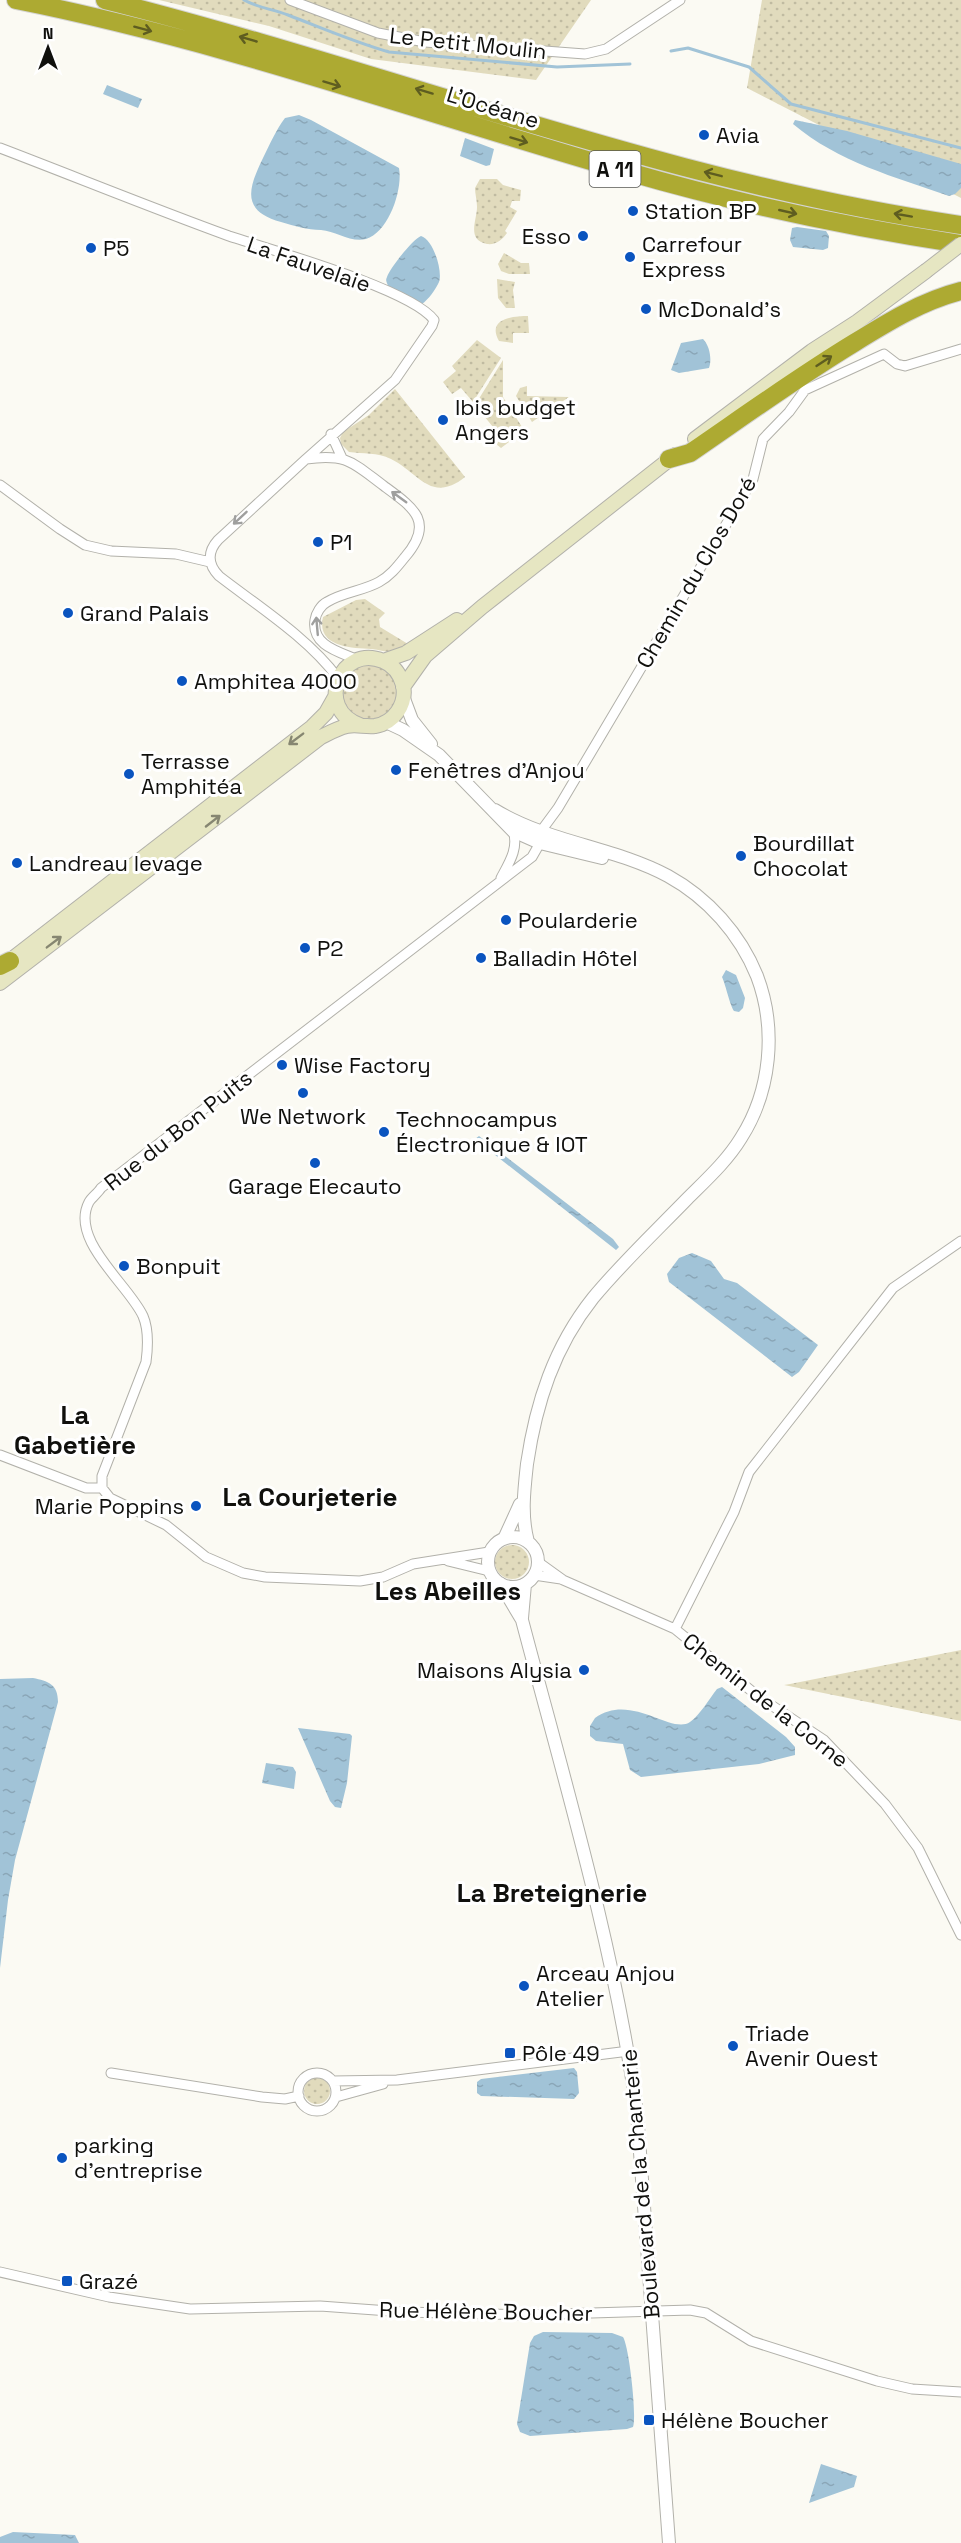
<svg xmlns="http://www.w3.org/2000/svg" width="961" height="2543" font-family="'Space Grotesk',sans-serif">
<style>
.grass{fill:url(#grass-dots)}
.water{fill:url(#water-ripples)}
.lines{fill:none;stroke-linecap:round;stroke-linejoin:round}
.stream{stroke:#a1c3d7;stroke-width:3}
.minor-casing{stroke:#b2b1aa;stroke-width:11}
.tertiary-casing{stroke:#b2b1aa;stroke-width:14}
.secondary-casing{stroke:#b2b1aa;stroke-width:16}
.motorway-casing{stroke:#d4d4d3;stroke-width:20}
.minor{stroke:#fff;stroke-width:9}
.tertiary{stroke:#fff;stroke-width:12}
.secondary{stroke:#e6e6c2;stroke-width:14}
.motorway{stroke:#adaa32;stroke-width:18}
.secondary-bridge-casing{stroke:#b2b1aa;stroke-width:16;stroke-linecap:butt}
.secondary-bridge{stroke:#e6e6c2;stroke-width:14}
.oneway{stroke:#5e5d20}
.oneway2{stroke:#9f9f9e}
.oneway3{stroke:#868671}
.poi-dot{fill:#0a54bf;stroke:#fff;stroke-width:2}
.labels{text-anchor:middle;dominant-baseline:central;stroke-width:6;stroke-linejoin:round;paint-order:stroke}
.shield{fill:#fff;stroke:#585856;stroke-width:1.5}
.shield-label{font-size:21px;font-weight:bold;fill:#10100d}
.street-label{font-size:22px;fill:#10100d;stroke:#fff}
.poi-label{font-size:22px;fill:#10100d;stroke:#fff;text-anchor:start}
.quarter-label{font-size:26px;font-weight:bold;fill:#10100d;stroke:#fff}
</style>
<defs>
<pattern id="grass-dots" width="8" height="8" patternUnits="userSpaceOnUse" patternTransform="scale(1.5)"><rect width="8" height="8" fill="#e1dbbd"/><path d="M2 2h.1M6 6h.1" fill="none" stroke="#c0bba1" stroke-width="1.8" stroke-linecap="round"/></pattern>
<pattern id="water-ripples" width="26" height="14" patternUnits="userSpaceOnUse" patternTransform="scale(1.5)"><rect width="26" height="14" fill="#a1c3d7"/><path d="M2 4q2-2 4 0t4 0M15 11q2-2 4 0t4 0" fill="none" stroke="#8aa6b7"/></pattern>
</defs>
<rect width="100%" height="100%" fill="#fbfaf3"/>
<path class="grass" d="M159 0H591L536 80 371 59 269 26Z
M762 0H961V198L747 88Z
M480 179H497L503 185 521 190 520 201H512L510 207 517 211 505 231 507 233C502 240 496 245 487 244 466 240 477 220 477 207 477 200 475 194 475 188Z
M504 253 521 263H529L530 274H509L501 271 498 264Z
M497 279 515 282 513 290 515 308H506L498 298Z
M528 316 529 333H513V343L499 341C486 318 514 316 528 316Z
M477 340 501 358 473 402 461 388 452 394 443 382 456 371 452 366Z
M503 360V397L522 427 516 434 517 436 501 448 496 444 502 438 475 405Z
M527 386V396L569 397 532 422 516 396 520 388Z
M395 389 465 477C431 504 419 473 391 459 377 452 363 454 349 452L341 444 340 438 343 432 369 415Z
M365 599 385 613 379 619 380 627 408 644C403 647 396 651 390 652 384 652 377 649 371 649 351 648 316 647 323 617L356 600Z
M341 692a28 28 0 1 1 56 0a28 28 0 1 1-56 0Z
M495 1562a17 17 0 1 1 34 0a17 17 0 1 1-34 0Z
M961 1650V1721L784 1685 790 1684Z
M304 2091a13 13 0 1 1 26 0a13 13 0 1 1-26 0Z"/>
<path class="water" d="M107 85 142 99 138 108 103 94Z
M299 115 311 120 399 168C403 189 389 232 366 239 351 243 336 231 321 230 307 230 295 226 281 222 241 211 248 189 263 158 270 144 276 130 285 118Z
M795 120 847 131 961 164V188L955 194 949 196C895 177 838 162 793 124Z
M465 138 494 149 490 165 486 166 460 156Z
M797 227 826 231 829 236 828 248 823 250 793 247 790 240 792 228Z
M421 236C433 239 443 271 439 282 436 289 428 300 422 304L388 286C387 282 385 281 387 277 390 268 413 239 421 236Z
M703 339C710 346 712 360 709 368L679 373 671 370 681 343Z
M726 970 736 975 745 998 743 1008 739 1012 734 1011C730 1006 726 986 722 977Z
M479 1136 613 1239 619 1247 616 1250 485 1147 471 1142Z
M692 1253 711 1261 724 1279 737 1283 818 1345 799 1372 792 1377 669 1282 667 1274 679 1258Z
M33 1678C48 1681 58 1684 58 1702L15 1860 8 1900 0 1968V1679Z
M722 1687 786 1737 795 1747V1755L759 1764 641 1777 630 1770 623 1744 596 1741 590 1736V1726L595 1718C631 1692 671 1735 690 1722 700 1715 709 1699 717 1689Z
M298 1728 350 1734 352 1736 347 1783 341 1808 335 1807 330 1801Z
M266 1763 293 1767 296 1772 294 1789 262 1783Z
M574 2068 577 2072 579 2093 574 2099 481 2096 477 2093V2082L481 2079Z
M543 2332 612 2333 623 2337C629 2346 637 2416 633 2427L627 2429 530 2436 520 2432 517 2424 530 2343 534 2336Z
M821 2464 857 2476 854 2487 809 2503Z
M13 2532 75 2535 79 2543H0V2537Z"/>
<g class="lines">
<path class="stream" d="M244 0C258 8 273 9 288 15 322 28 354 42 389 52L557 67 630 64
M671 51 688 48 749 67 791 104 961 148"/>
<g class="minor-casing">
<path id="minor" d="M290 0 378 33 425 42 585 54 606 49 680 0
M0 148C76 177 152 208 229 236 271 250 411 289 434 320L432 326 395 380 306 459
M331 434 342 458
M0 485 60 529 85 545 111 551 176 554 210 562
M338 678C307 637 259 607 219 576 208 565 207 552 218 540L306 459C347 453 353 463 384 486 414 508 435 522 405 557 397 567 390 576 379 582 363 591 343 592 327 602 321 605 316 613 315 620 311 646 340 652 358 660
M501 878C509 863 519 848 513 831
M0 1455 86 1488H102
M102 1488V1476L146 1362C148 1347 149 1330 143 1316 129 1285 69 1240 89 1202 92 1197 98 1193 101 1188L532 857 540 843 544 827 558 808 753 479 763 439 789 412 805 390 884 354 897 364 905 366 961 349
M102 1488 110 1498 166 1525 206 1557 243 1573 265 1577 360 1581 383 1577 413 1564 489 1552
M448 1561 489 1571
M538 1562 563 1580 675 1629 759 1697 824 1740 885 1804 918 1848 961 1935
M534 1575 561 1579
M675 1629 734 1512 749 1472 893 1288 961 1241
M111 2073 262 2097 285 2099 299 2096
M298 2092a19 19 0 1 1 38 0a19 19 0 1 1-38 0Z
M333 2081 397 2080 629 2051
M336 2097 383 2084
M0 2272 109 2297 190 2309 320 2306 403 2312 526 2315 690 2310 706 2313 751 2341 877 2381 912 2389 961 2392"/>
</g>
<g class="tertiary-casing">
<path id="tertiary" d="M403 696 412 720 431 744
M386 722 403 730 439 755 513 831 540 843 602 858
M495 810C547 842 614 847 668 876 708 898 740 934 757 976 777 1029 771 1091 741 1138 727 1161 706 1180 687 1199 655 1232 622 1263 593 1298 554 1347 536 1403 527 1464 524 1491 521 1516 528 1542
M488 1562a25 25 0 1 1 50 0a25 25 0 1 1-50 0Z
M504 1539 520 1504
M500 1583 522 1620C565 1783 614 1946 637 2112L669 2543
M522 1618 525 1584"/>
</g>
<g class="secondary-casing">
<path id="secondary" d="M695 439 812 351 857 322 926 271
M383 661 406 653 457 620
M403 687 425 656 482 607 675 455
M3 966 312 727 326 713 335 697
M0 983 321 737C329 733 338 728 347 726 356 724 365 727 375 726 394 723 407 704 403 685 400 674 393 665 383 661 340 643 314 709 360 725"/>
</g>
<g class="motorway-casing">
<path id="motorway" d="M16 0C223 41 423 113 625 171 735 203 848 227 961 244
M105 0C391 72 668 183 961 225
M669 459 690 453C744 416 798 377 854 343 888 322 922 301 961 291
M0 966 10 961"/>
</g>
<use href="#minor" class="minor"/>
<use href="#tertiary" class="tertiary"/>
<use href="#secondary" class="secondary"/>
<use href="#motorway" class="motorway"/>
<g class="secondary-bridge-casing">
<path id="secondary-bridge" d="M926 271 961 244"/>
</g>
<use href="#secondary-bridge" class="secondary-bridge"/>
</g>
<defs><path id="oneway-shaft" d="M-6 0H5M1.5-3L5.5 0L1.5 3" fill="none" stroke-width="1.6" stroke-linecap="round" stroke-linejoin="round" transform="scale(1.5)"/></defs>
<g class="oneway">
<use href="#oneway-shaft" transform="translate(143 29) rotate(15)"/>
<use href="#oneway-shaft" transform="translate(248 39) rotate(-164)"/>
<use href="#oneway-shaft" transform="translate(332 84) rotate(17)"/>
<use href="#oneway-shaft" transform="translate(424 91) rotate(-163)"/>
<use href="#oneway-shaft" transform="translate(519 140) rotate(17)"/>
<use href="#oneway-shaft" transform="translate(713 174) rotate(-166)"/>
<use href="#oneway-shaft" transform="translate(788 212) rotate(13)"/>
<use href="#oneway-shaft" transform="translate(903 215) rotate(-170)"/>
<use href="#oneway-shaft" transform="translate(824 361) rotate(-33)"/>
</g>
<g class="oneway2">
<use href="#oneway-shaft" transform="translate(399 497) rotate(-144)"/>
<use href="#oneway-shaft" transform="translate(240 518) rotate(137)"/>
<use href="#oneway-shaft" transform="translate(317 626) rotate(-95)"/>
</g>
<g class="oneway3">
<use href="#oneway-shaft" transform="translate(296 739) rotate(143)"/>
<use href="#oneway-shaft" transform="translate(213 821) rotate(-38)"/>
<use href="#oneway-shaft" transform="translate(54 942) rotate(-37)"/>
</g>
<g class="poi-dot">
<circle cx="704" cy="135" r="6"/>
<circle cx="633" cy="211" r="6"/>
<circle cx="583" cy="236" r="6"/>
<circle cx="91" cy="248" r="6"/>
<circle cx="630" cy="257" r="6"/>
<circle cx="646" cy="309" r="6"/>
<circle cx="443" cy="420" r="6"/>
<circle cx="318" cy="542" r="6"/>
<circle cx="68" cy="613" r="6"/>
<circle cx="182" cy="681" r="6"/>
<circle cx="396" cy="770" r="6"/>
<circle cx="129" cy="774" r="6"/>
<circle cx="741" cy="856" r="6"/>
<circle cx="17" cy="863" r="6"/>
<circle cx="506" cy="920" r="6"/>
<circle cx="305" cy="948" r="6"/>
<circle cx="481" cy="958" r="6"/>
<circle cx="282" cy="1065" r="6"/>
<circle cx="303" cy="1093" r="6"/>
<circle cx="384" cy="1132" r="6"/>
<circle cx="315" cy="1163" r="6"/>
<circle cx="124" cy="1266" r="6"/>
<circle cx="196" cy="1506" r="6"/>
<circle cx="584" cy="1670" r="6"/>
<circle cx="524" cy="1986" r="6"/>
<circle cx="733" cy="2046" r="6"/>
<rect x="504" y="2047" width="12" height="12" rx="3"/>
<circle cx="62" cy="2158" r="6"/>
<rect x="61" y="2275" width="12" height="12" rx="3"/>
<rect x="643" y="2414" width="12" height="12" rx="3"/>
</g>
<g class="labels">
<rect class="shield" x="589.5" y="151" width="51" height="36" rx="4.5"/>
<g class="shield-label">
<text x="615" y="169">A 11</text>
</g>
<g class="street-label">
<text transform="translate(468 43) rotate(6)">Le Petit Moulin</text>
<text transform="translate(493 107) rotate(17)">L’Océane</text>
<text transform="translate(309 264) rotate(19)">La Fauvelaie</text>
<text transform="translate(696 572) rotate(-60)">Chemin du Clos Doré</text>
<text transform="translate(178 1130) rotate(-38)">Rue du Bon Puits</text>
<text transform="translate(766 1700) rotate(38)">Chemin de la Corne</text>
<text transform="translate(640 2184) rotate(-95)">Boulevard de la Chanterie</text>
<text transform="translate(486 2311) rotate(1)">Rue Hélène Boucher</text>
</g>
<g class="poi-label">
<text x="716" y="135">Avia</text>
<text x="645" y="211">Station BP</text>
<text x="571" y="236" text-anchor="end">Esso</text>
<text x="642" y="244">Carrefour<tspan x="642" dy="25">Express</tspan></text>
<text x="103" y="248">P5</text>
<text x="658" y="309">McDonald's</text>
<text x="455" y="407">Ibis budget<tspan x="455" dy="25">Angers</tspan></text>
<text x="330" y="542">P1</text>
<text x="80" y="613">Grand Palais</text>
<text x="194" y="681">Amphitea 4000</text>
<text x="141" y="761">Terrasse<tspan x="141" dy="25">Amphitéa</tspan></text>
<text x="408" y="770">Fenêtres d’Anjou</text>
<text x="753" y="843">Bourdillat<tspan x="753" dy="25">Chocolat</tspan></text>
<text x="29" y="863">Landreau levage</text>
<text x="518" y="920">Poularderie</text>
<text x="317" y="948">P2</text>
<text x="493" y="958">Balladin Hôtel</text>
<text x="294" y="1065">Wise Factory</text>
<text x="303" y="1116" text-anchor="middle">We Network</text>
<text x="396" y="1119">Technocampus<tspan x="396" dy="25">Électronique &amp; IOT</tspan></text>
<text x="315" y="1186" text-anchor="middle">Garage Elecauto</text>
<text x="136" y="1266">Bonpuit</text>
<text x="184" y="1506" text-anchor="end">Marie Poppins</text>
<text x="572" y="1670" text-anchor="end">Maisons Alysia</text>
<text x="536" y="1973">Arceau Anjou<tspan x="536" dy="25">Atelier</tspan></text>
<text x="745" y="2033">Triade<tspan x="745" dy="25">Avenir Ouest</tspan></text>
<text x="522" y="2053">Pôle 49</text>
<text x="74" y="2145">parking<tspan x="74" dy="25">d'entreprise</tspan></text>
<text x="79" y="2281">Grazé</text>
<text x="661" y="2420">Hélène Boucher</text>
</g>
<g class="quarter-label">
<text x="75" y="1415">La<tspan x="75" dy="30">Gabetière</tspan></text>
<text x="310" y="1497">La Courjeterie</text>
<text x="448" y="1591">Les Abeilles</text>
<text x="552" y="1893">La Breteignerie</text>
</g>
</g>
<g transform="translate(48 48)" stroke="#ffffff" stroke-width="4.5" paint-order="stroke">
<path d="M0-4.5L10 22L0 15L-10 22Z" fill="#10100d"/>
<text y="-9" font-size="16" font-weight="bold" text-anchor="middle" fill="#10100d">N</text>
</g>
</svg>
